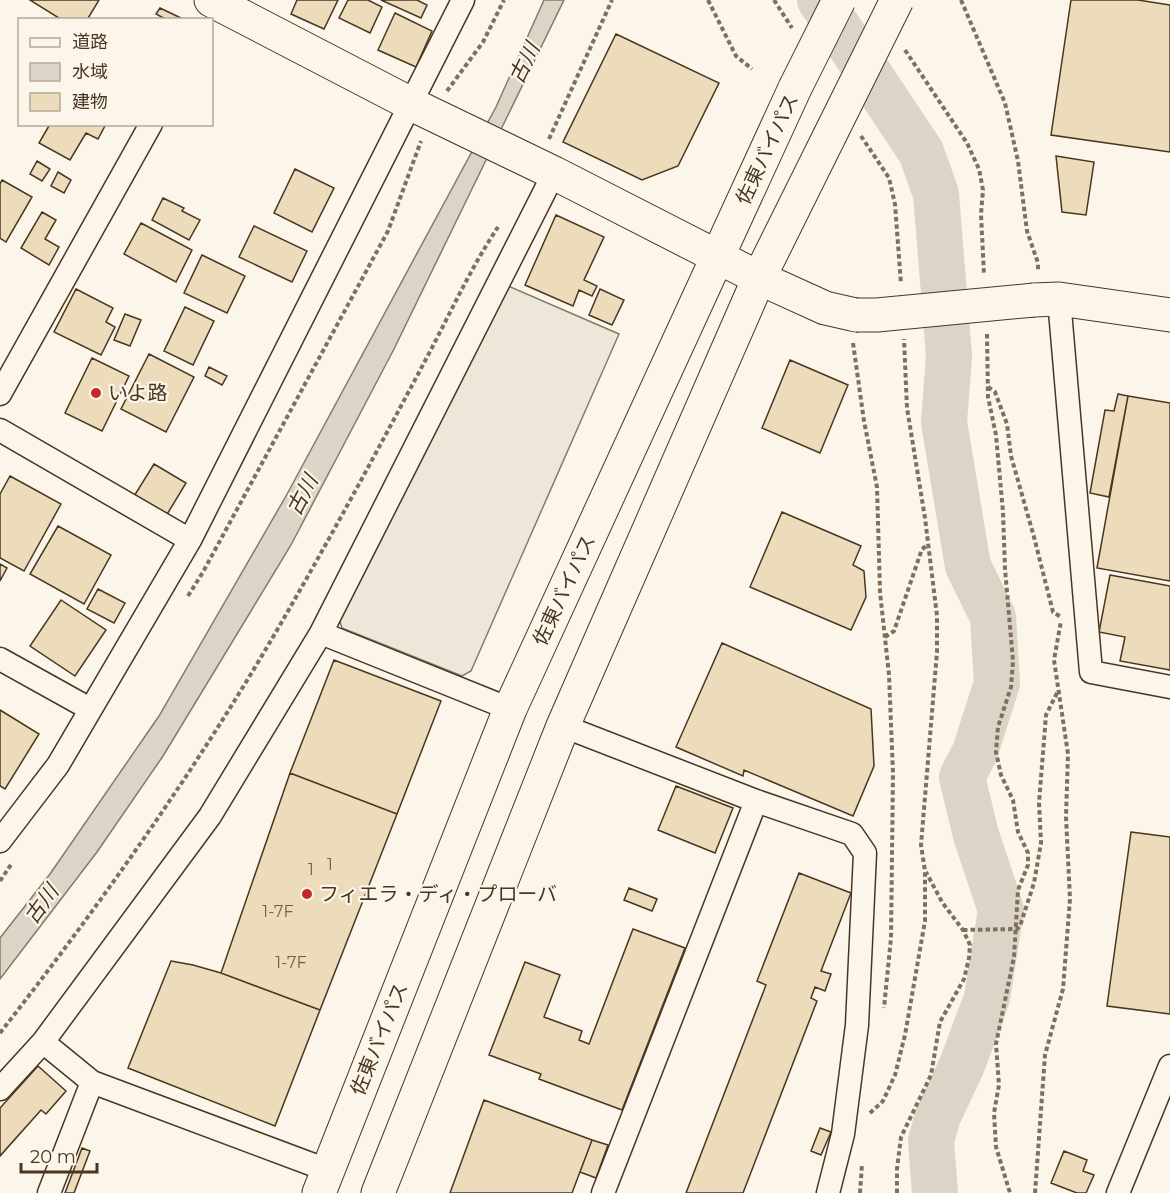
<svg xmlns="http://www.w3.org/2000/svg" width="1170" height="1193" font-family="Montserrat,'Noto Sans JP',sans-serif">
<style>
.parking{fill:#ede7d9;stroke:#887966;stroke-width:1.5}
.water{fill:#dcd4c6;stroke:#887966;stroke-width:1.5}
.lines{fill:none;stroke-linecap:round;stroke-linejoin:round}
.river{stroke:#dcd4c6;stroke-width:46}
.building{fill:#ecdcbc;stroke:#4a3520;stroke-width:1.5}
.street-casing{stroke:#4a3520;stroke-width:25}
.secondary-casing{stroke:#4a3520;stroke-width:35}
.highway-casing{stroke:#4a3520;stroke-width:35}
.path{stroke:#7f6f5c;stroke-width:4;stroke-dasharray:4.5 3;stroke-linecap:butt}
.street{stroke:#fbf6e9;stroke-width:22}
.secondary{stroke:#fbf6e9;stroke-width:33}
.highway{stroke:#fbf6e9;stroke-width:33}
.secondary-bridge-casing{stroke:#4a3520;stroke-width:35;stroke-linecap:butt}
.highway-bridge-casing{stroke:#4a3520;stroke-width:35;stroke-linecap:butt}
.secondary-bridge{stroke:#fbf6e9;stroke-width:33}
.highway-bridge{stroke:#fbf6e9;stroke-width:33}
.poi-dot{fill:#c62828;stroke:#fbf6e9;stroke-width:2}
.labels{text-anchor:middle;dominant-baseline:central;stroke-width:4.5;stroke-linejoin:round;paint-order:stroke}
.number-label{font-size:16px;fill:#725f47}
.street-label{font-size:20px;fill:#4a3520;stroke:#fbf6e9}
.poi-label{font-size:20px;fill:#4a3520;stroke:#fbf6e9;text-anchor:start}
.water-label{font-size:21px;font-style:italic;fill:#4a3520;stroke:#fbf6e9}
</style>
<rect width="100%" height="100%" fill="#fbf6e9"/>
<path class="parking" d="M508 286 619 334 471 671 462 676 342 628 339 619Z"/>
<path class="water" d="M544 0H564L394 349 291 545 163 756 97 852 0 979V938L50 874 159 716 286 496 496 107Z"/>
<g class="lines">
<path class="river" d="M820 0 921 152 936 194 949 356 944 422 968 566 993 617 997 683 975 752 962 777 976 835 1001 910 987 998 962 1065 938 1116 931 1141 935 1193"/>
</g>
<path class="building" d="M30 0H99L87 20H62Z
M297 0H338L324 29 291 14Z
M348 0H368L382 7 370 33 339 18Z
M381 0H417L427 5 421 18Z
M1071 0H1138L1170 5V152L1051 135Z
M160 8 183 19 167 20 156 14Z
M395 13 432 31 416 67 378 50Z
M616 34 719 83 678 166 642 180 563 142Z
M50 124H106L98 139 86 133 70 160 39 143Z
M1056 156 1094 162 1086 215 1062 212Z
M37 161 50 169 42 181 30 174Z
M295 169 334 188 312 232 274 213Z
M58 172 71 180 64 193 51 186Z
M2 180 32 197 6 242 0 238V184Z
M163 198 184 208 182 211 200 220 189 240 152 220Z
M42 212 56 220 45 239 59 247 49 265 21 248Z
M556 215 604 237 584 280 597 286 592 296 579 290 573 306 525 285Z
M141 223 192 250 176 282 124 254Z
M254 226 307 251 292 282 239 257Z
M202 255 245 276 227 313 184 293Z
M76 289 113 308 106 322 115 327 101 355 54 332Z
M600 289 624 300 612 325 589 315Z
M185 307 214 321 193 365 164 351Z
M125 314 141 320 130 346 114 340Z
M149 354 194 377 166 432 121 409Z
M92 358 129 376 102 431 65 413Z
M790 360 848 385 820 453 762 428Z
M209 367 227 376 222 385 205 376Z
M1118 394 1128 396 1109 497 1090 493 1105 410 1114 411Z
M1128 396 1170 403V581L1097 568Z
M154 464 186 483 163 521 131 501Z
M10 476 61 504 24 571 0 558V494Z
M782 512 861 546 853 565 864 571 866 597 851 630 750 587Z
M58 526 111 555 84 604 30 574Z
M0 564 7 568 0 581Z
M1110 575 1170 586V670L1120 661 1125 637 1099 632Z
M98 589 125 603 114 623 87 609Z
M61 600 106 630 75 676 30 646Z
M722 643 871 709 874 766 853 816 744 770 743 776 676 747Z
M334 660 441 701 397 814 290 773Z
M0 710 39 734 5 789 0 786Z
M290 773 397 814 320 1010 221 973Z
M676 786 733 808 715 853 658 830Z
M1131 832 1170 837V1014L1107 1006Z
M799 873 851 893 821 971 831 974 825 991 815 987 811 998 817 1001 743 1193H686L766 985 757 981Z
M629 888 657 899 652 911 624 900Z
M633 929 685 948 622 1110 539 1079 541 1074 489 1055 525 962 560 975 544 1017 582 1031 579 1040 589 1044Z
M171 961 193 965 221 973 320 1010 275 1126 128 1068Z
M38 1066 66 1091 46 1114 41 1110 0 1156V1108Z
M484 1100 592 1140 572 1193H450Z
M820 1128 831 1132 821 1155 811 1151Z
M592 1140 608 1145 596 1178 580 1172Z
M82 1148 90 1151 74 1193H65Z
M1064 1151 1087 1160 1083 1171 1094 1175 1086 1193H1077L1051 1183Z"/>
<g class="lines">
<g class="street-casing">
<path id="street" d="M1059 299 1091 672 1170 687
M0 394 151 124
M0 430 190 540
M321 633 510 709
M0 659 90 709
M563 726 756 801 852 834 865 853 857 1025 843 1134 828 1193
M0 841 58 765 190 540 463 0
M43 1042 92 1082 327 1170
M0 1089 43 1042 210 816 321 633 554 173
M49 1193 92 1082
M603 1193 756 801
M1118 1193 1170 1066"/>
</g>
<g class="secondary-casing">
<path id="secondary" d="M211 0 411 104 554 173 759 278 825 308 856 315
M1034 300 1059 299 1170 315"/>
</g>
<g class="highway-casing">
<path id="highway" d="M319 1193 510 709 795 88
M378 1193 563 726 759 278 829 137"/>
</g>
<path class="path" d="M708 0 736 56 752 69
M774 0 792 28
M961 0 1005 103 1018 161 1027 231 1038 263V271
M905 50 967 143 979 169 983 190 981 214 984 275
M447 91 483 42 504 0
M861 136 889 178 895 204 901 284
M549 139 612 0
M987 334 988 397 996 435 1003 512 1005 569 1013 661 1011 687 998 727 996 752 1001 775 1013 800 1018 832 1028 853V865L1018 890 1014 957 996 1044 999 1085 994 1113 996 1147 1010 1193
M853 343 864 421 877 487 880 592 889 675 893 773 891 938 884 1008
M988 387 995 392 1007 424 1011 456 1034 537 1053 612 1061 617
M188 596 203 572 388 231 421 141
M885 637 894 631 922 549 928 545
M0 881 12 863
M963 930 1017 929 1020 926 1034 883 1041 843 1039 803 1046 715 1057 693
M0 1033C107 896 207 754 292 604 338 524 382 442 425 361 449 316 470 269 498 227
M870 1113 883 1101 895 1075 905 1035 925 921V871L921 845 937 652V616L925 518 907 408 904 339
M860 1193 862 1164
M897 1193V1169L901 1137 931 1075 940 1022 964 979 969 958 970 945 963 930 942 902 926 872
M1035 1193 1045 1055 1063 989 1070 899 1066 817 1068 754 1054 660 1061 621"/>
<use href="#street" class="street"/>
<use href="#secondary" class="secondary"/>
<use href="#highway" class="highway"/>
<g class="secondary-bridge-casing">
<path id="secondary-bridge" d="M856 315H877L1034 300"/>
</g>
<g class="highway-bridge-casing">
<path id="highway-bridge" d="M795 88 839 0
M829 137 897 0"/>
</g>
<use href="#secondary-bridge" class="secondary-bridge"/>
<use href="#highway-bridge" class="highway-bridge"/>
</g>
<g class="poi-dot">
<circle cx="96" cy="393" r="6"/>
<circle cx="307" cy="894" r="6"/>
</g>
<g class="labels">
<g class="number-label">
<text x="330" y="864">1</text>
<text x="311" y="869">1</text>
<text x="278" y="911">1-7F</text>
<text x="291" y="962">1-7F</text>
</g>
<g class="street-label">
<text transform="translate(767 149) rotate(-65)">佐東バイパス</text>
<text transform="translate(564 590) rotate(-65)">佐東バイパス</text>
<text transform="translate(379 1039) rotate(-68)">佐東バイパス</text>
</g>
<g class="poi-label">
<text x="108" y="393">いよ路</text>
<text x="319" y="894">フィエラ・ディ・プローバ</text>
</g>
<g class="water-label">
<text transform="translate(524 63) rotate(-64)">古川</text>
<text transform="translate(302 495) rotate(-62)">古川</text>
<text transform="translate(41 904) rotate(-54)">古川</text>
</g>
</g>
<rect x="18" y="18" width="195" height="108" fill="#fbf6e9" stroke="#b4a999" stroke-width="1.5"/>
<rect x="30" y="38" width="30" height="9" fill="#fbf6e9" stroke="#b4a999" stroke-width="1.5"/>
<text x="72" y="48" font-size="18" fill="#4a3520">道路</text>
<rect x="30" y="63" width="30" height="18" fill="#dcd4c6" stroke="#b4a999" stroke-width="1.5"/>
<text x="72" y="78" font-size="18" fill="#4a3520">水域</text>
<rect x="30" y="93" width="30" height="18" fill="#ecdcbc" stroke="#b4a999" stroke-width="1.5"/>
<text x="72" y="108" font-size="18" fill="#4a3520">建物</text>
<path d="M21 1163v9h76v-9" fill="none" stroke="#4a3520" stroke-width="3"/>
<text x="30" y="1163" font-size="18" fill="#4a3520" stroke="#fbf6e9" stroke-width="4.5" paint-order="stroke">20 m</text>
</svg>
